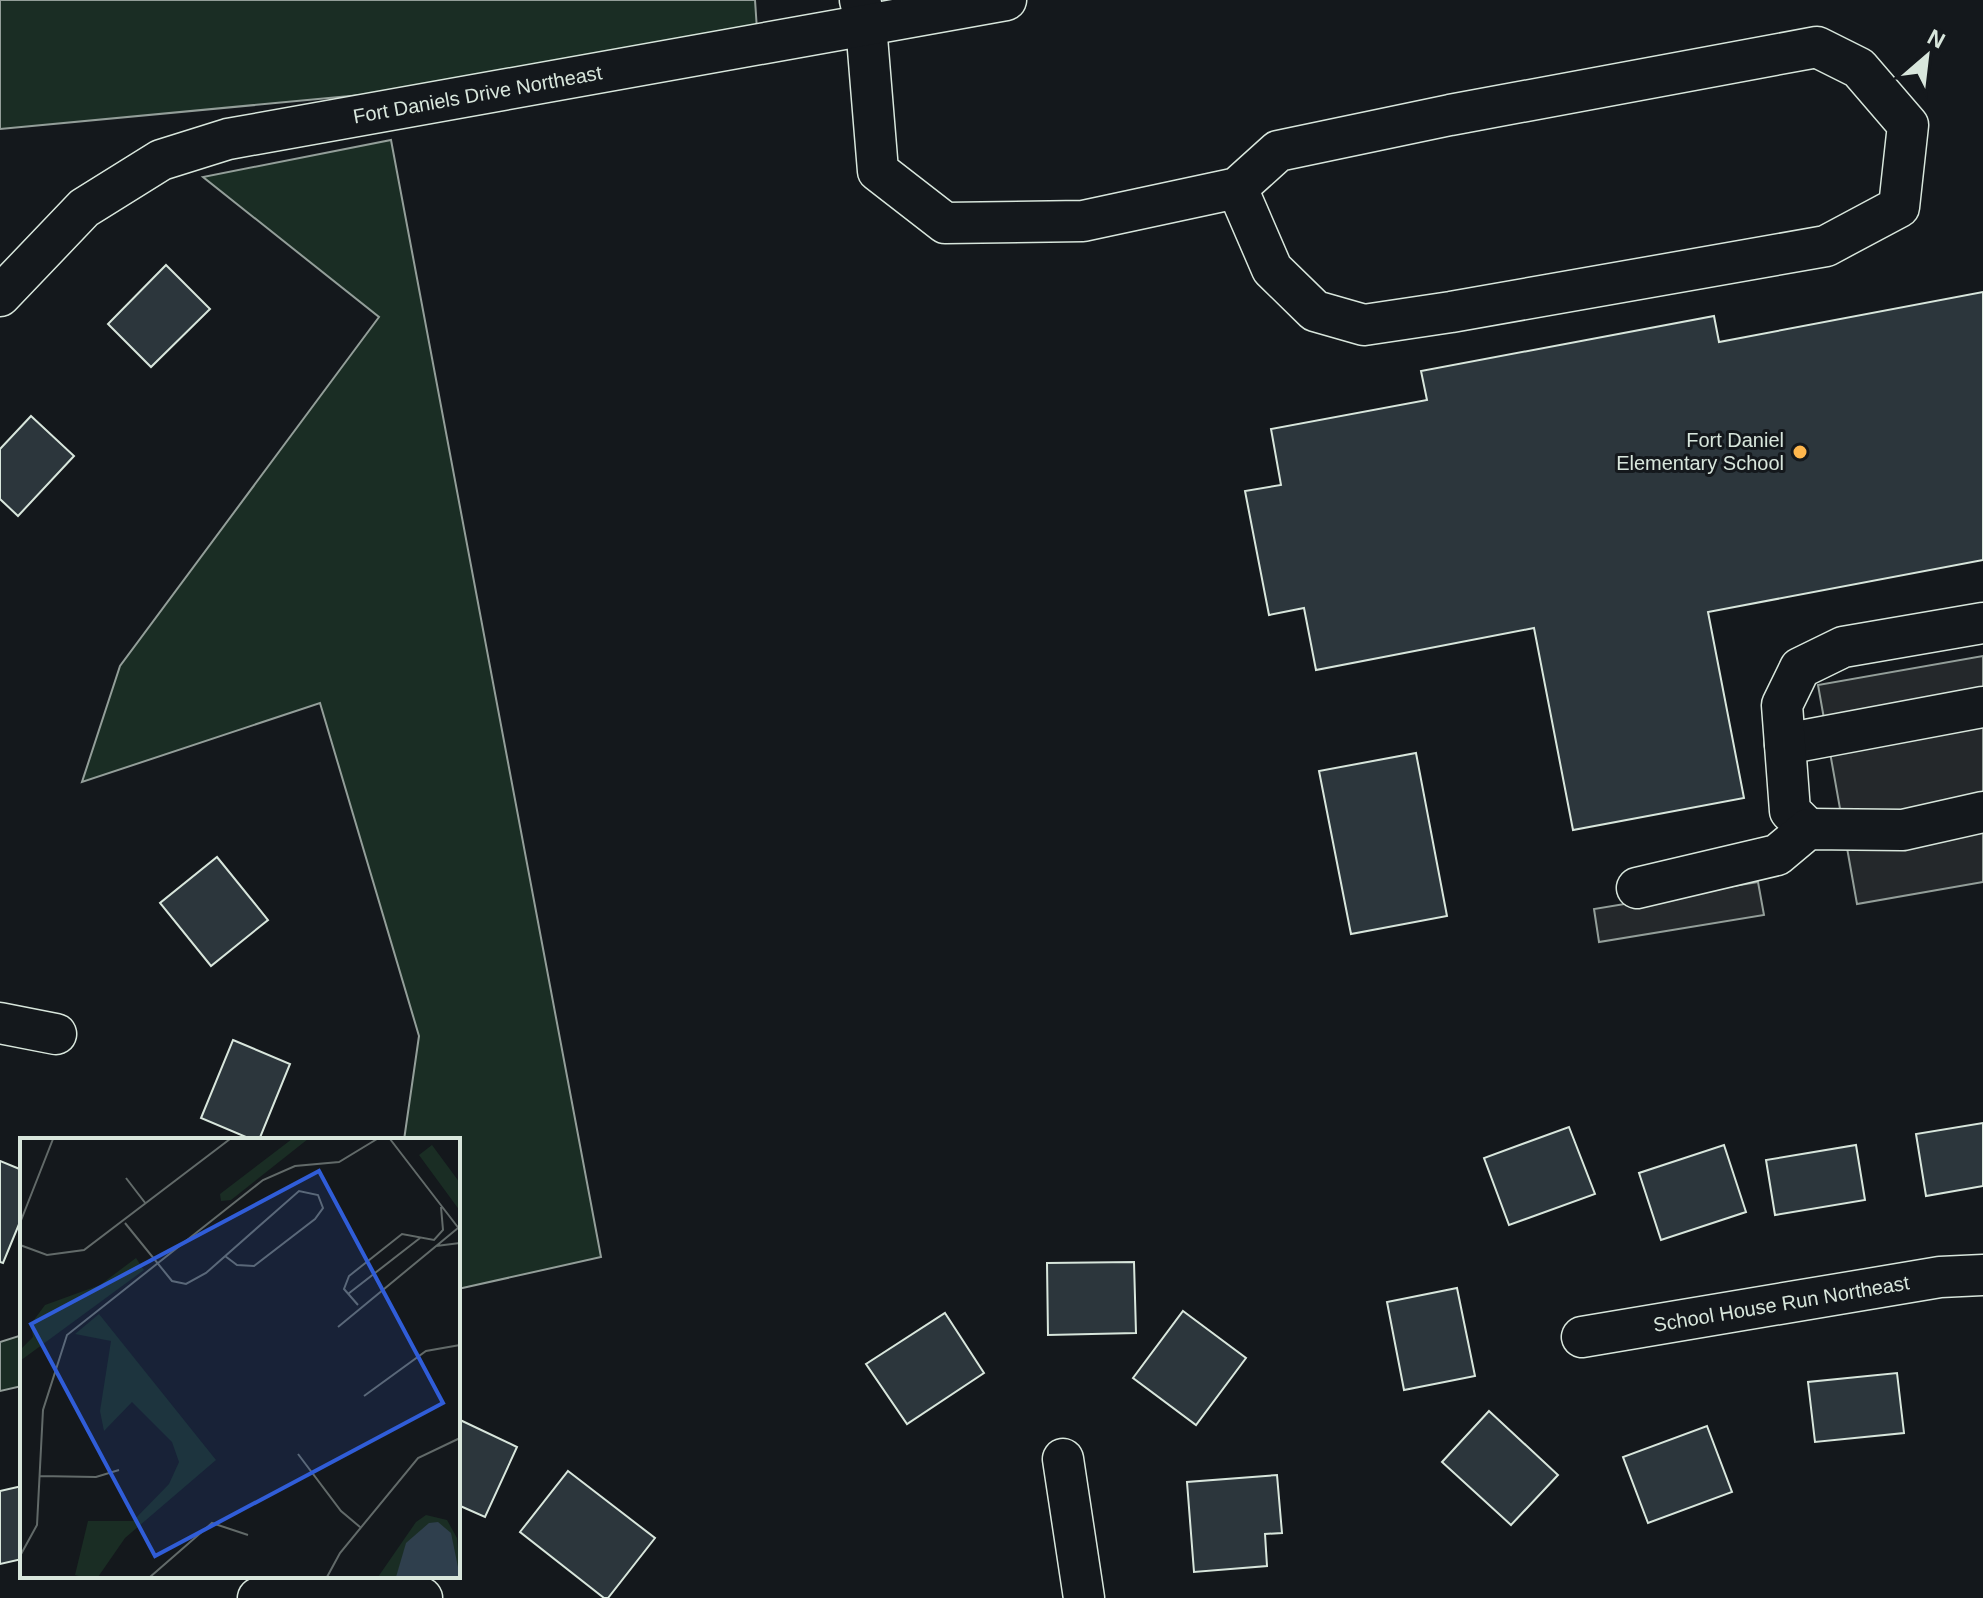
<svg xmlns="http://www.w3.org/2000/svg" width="1983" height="1598" font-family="Arial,sans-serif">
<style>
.green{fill:#1a2d24;stroke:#939e99;stroke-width:2}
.parking{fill:#24282b;stroke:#939e99;stroke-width:2}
.building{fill:#2c363c;stroke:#d8e6dc;stroke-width:2}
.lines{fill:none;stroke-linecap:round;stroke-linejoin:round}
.minor-casing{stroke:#d8e6dc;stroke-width:43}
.minor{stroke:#14181c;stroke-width:40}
.poi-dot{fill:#ffb74d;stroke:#14181c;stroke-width:3}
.labels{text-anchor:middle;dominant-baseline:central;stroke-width:6;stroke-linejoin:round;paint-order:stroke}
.street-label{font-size:20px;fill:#d8e6dc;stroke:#14181c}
.poi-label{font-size:20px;fill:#d8e6dc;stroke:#14181c;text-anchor:end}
.inset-road{fill:none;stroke:#626a69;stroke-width:2}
.view{fill:#305dd8;fill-opacity:0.15;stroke:#305dd8;stroke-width:4}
.inset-edge{fill:none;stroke:#d8e6dc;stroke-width:4}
</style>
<rect width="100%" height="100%" fill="#14181c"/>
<path class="green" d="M0 0H755L757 30 382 93 0 129Z
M391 140 601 1257 458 1289V1140H404L419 1036 320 703 82 782 120 666 379 317 203 177Z
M22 1335V1386L0 1391V1342Z"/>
<path class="parking" d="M1983 656V882L1857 904 1818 685Z
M1758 882 1764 915 1599 942 1594 909Z"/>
<path class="building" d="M166 265 210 309 151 367 108 324Z
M1983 292V560L1708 612 1744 798 1573 830 1534 628 1316 670 1304 608 1269 615 1245 491 1281 485 1271 429 1427 400 1421 371 1714 316 1719 342Z
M31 416 74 456 18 516 0 499V449Z
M1416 753 1447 916 1351 934 1319 771Z
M217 857 268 920 211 966 160 903Z
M233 1040 290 1064 259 1140H253L201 1118Z
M1983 1123V1186L1926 1196 1916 1134Z
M1569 1127 1595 1194 1509 1225 1484 1158Z
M1724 1145 1746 1212 1661 1240 1639 1173Z
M1856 1145 1865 1200 1775 1215 1766 1160Z
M0 1161 22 1170V1217L3 1263 0 1262Z
M1134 1262 1136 1333 1048 1335 1047 1263Z
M1457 1288 1475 1376 1404 1390 1387 1302Z
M1183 1311 1246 1358 1196 1425 1133 1378Z
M945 1313 984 1373 907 1424 866 1364Z
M1897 1373 1904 1433 1815 1442 1808 1382Z
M1489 1411 1558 1475 1511 1525 1442 1462Z
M458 1419 517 1447 485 1517 458 1505Z
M1707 1426 1732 1492 1648 1523 1623 1457Z
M568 1471 655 1538 608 1598H604L520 1532Z
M1277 1475 1282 1533 1265 1534 1267 1566 1194 1572 1187 1482Z
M22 1486V1559L0 1564V1491Z"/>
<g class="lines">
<g class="minor-casing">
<g id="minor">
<path d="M860 0 866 25 878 171 945 223 1083 221 1237 188 1278 151 1450 115 1817 47 1859 68 1908 125 1899 207 1826 246 1451 312 1364 325 1315 311 1272 269 1237 188"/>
<path id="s1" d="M0 296 84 208 161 160 228 139 1006 0"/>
<path d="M1785 744 1983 707"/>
<path d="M1808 829 1790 811 1782 705 1800 668 1843 647 1983 623"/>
<path d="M1637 888 1777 855 1808 829 1903 830 1983 812"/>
<path d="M0 1023 56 1034"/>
<path id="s2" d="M1582 1337 1940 1277 1983 1275"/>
<path d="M1063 1459 1084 1598"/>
<path d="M258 1598 310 1586 400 1587 422 1598"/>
</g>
</g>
<use href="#minor" class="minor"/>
</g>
<circle class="poi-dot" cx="1800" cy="452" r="8"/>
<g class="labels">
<g class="street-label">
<text stroke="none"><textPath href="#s1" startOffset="536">Fort Daniels Drive Northeast</textPath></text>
<text stroke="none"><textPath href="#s2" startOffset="202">School House Run Northeast</textPath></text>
</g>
<g class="poi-label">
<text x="1784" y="440">Fort Daniel<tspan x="1784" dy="23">Elementary School</tspan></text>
</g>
</g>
<g transform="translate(20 1138)">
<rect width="440" height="440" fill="#14181c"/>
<path d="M272 1H288L211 62 201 63 200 56ZM412 7 440 45V73L399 17ZM116 120 124 132 0 223V212L13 199 11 186 25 167 80 147ZM79 176 196 322 105 400 78 439H62L55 437 68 383H113L149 346 159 324 152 304 112 264 84 293 80 273 91 203 55 196ZM406 377 427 382 437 400 440 439H358L396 384Z" fill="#1a2d24"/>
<path d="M418 384 431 395 440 439H376L386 405 409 385Z" fill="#2f3f4d"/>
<path class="inset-road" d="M370 1 440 92M106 40 126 66M0 85 33 1M105 85 152 143 166 146 186 135 279 53 298 57 303 70 295 81 234 128 217 127 205 118M0 107 27 117 64 112 210 1M416 108 440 105M328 156 400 100M338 167 324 151 329 138 382 96 414 102 423 92 421 69M318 189 438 90M344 258 406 213 440 207M278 316 321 373 340 389M19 338 76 339 99 332M0 418 17 387 23 272 47 197 243 42 275 28 319 24 357 1M130 439 192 385 228 397M307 439 320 415 398 320 440 300"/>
<path class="view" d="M299 33 423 265 135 418 11 186Z"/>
<rect width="440" height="440" class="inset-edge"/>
</g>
<g transform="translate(1927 56) rotate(28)" stroke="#14181c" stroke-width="6" paint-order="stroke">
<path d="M0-6L14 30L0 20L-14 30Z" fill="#d8e6dc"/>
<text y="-12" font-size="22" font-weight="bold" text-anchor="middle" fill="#d8e6dc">N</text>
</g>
</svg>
